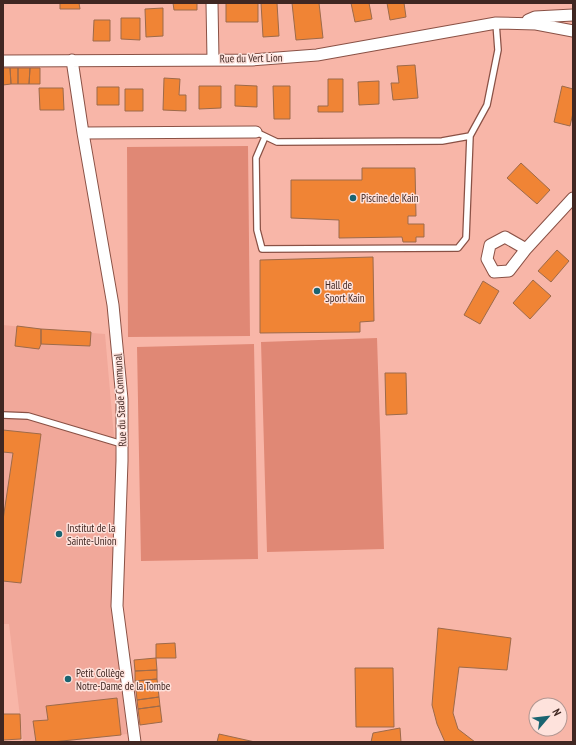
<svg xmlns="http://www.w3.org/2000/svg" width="576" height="745" font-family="'PT Sans Narrow',sans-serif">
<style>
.built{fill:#f1a89a}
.grass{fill:#e08875}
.building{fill:#f08435;stroke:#9d6a4a}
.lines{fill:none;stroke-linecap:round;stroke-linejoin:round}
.lane-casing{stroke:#8a5145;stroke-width:8}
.street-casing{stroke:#8a5145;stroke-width:13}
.lane{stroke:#fff;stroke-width:5.5}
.street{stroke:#fff;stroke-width:11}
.poi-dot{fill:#1a6471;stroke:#fee2dc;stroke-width:1.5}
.labels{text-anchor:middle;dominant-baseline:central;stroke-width:3;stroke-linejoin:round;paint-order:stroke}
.street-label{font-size:11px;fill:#402722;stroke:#fee2dc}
.poi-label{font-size:11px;fill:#402722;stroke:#fee2dc;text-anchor:start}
</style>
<rect width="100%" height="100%" fill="#f8b6a8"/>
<path class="built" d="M3 325 41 329 105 334 116 460 113 608 127 734 60 742H23L9 624H3Z"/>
<path class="grass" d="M248 146 250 336 128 337 127 147Z
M377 338 384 549 267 552 261 342Z
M254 344 258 559 141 561 137 347Z"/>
<path class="building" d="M60 3H79L80 9H60Z
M173 3H197V10H174Z
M226 3H258V22H226Z
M261 3H277L279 36 263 37Z
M292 3H319L323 38 296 40Z
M351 3H369L372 19 355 22Z
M387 3H404L406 17 390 20Z
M163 8V36L146 37 145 9Z
M121 18H140V40L121 39Z
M94 20H110V41H93Z
M415 65 418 98 393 100 391 83H399L397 66Z
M3 68H10L11 84 3 85Z
M10 68H18V84H11Z
M18 68H30L29 84H18Z
M30 68H40V84H29Z
M164 78 180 79 179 95H186V111L163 110Z
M328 79H343V112H318V106H328Z
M379 81V104L359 105 358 82Z
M235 85 257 86V107L235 106Z
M199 86H221V108L199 109Z
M273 86H290V119H274Z
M562 86 573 89V113L570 126 554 122Z
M97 87H119V105H97Z
M39 88H63L64 110H40Z
M125 89H143V111H125Z
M521 163 550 190 537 204 507 178Z
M362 168H415L416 216H408V224H424V237H416V242H403L402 237 339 238V220L291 218V180H362Z
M557 250 569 261 551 282 538 271Z
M373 257 374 321 360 322V332L260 333V260Z
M533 280 551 296 530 319 513 303Z
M483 281 499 291 480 324 464 315Z
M17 326 41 329V344L39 349 15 346Z
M41 329 91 332 90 346 41 344Z
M385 373H406L407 414 386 415Z
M3 430 41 434 21 583 3 581V520L13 453 3 452Z
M438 628 511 638 507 670 459 667 453 713 458 729 475 742H445L437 724 432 705Z
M175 643 176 658H156V644Z
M156 658 157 670 135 671 134 660Z
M355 668H393L394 727H356Z
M157 670V679L135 681V671Z
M157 679 158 688 136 690 135 681Z
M158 688 159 697 137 700 136 690Z
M159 697 160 706 138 709 137 700Z
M117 698 121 735 52 742H36L33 721 48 720 46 706Z
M160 706 162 722 140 725 138 709Z
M3 714H20L21 739 3 740Z
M400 728 401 742H371L373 733Z
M219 734 255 742H217Z"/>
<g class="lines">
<g class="lane-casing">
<path id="lane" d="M256 132 277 142 442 141 470 136 487 105 498 50 496 23
M265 137 256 158 257 230 262 249 458 248 466 238 470 136
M3 415 28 416 122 444"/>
</g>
<g class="street-casing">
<path id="street" d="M212 3 213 59
M528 20 535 17 573 15
M72 60 83 133 113 305 122 399V461L117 606 135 742
M3 61 252 60 317 55 496 23 536 24 573 31
M83 133 256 132
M526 249 505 237 490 245 487 259 494 272 509 271 526 249 573 198"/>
</g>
<use href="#lane" class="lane"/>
<use href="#street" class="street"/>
</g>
<g class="poi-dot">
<circle cx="353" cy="198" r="4"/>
<circle cx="317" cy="291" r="4"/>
<circle cx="59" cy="534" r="4"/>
<circle cx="68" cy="679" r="4"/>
</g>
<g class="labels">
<g class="street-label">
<text transform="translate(251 58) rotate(-1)">Rue du Vert Lion</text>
<text transform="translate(120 400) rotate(-93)">Rue du Stade Communal</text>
</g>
<g class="poi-label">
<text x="361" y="198">Piscine de Kain</text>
<text x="325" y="285">Hall de<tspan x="325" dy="13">Sport Kain</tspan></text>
<text x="67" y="528">Institut de la<tspan x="67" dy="13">Sainte-Union</tspan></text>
<text x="76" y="673">Petit Collège<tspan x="76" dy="13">Notre-Dame de la Tombe</tspan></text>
</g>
</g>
<rect width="576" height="745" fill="none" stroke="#402722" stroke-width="8"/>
<g transform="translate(548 717) rotate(62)"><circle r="19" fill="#fee2dc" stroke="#b29792"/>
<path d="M0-3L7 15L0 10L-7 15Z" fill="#1a6471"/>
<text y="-6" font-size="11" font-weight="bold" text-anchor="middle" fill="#402722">N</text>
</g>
</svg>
